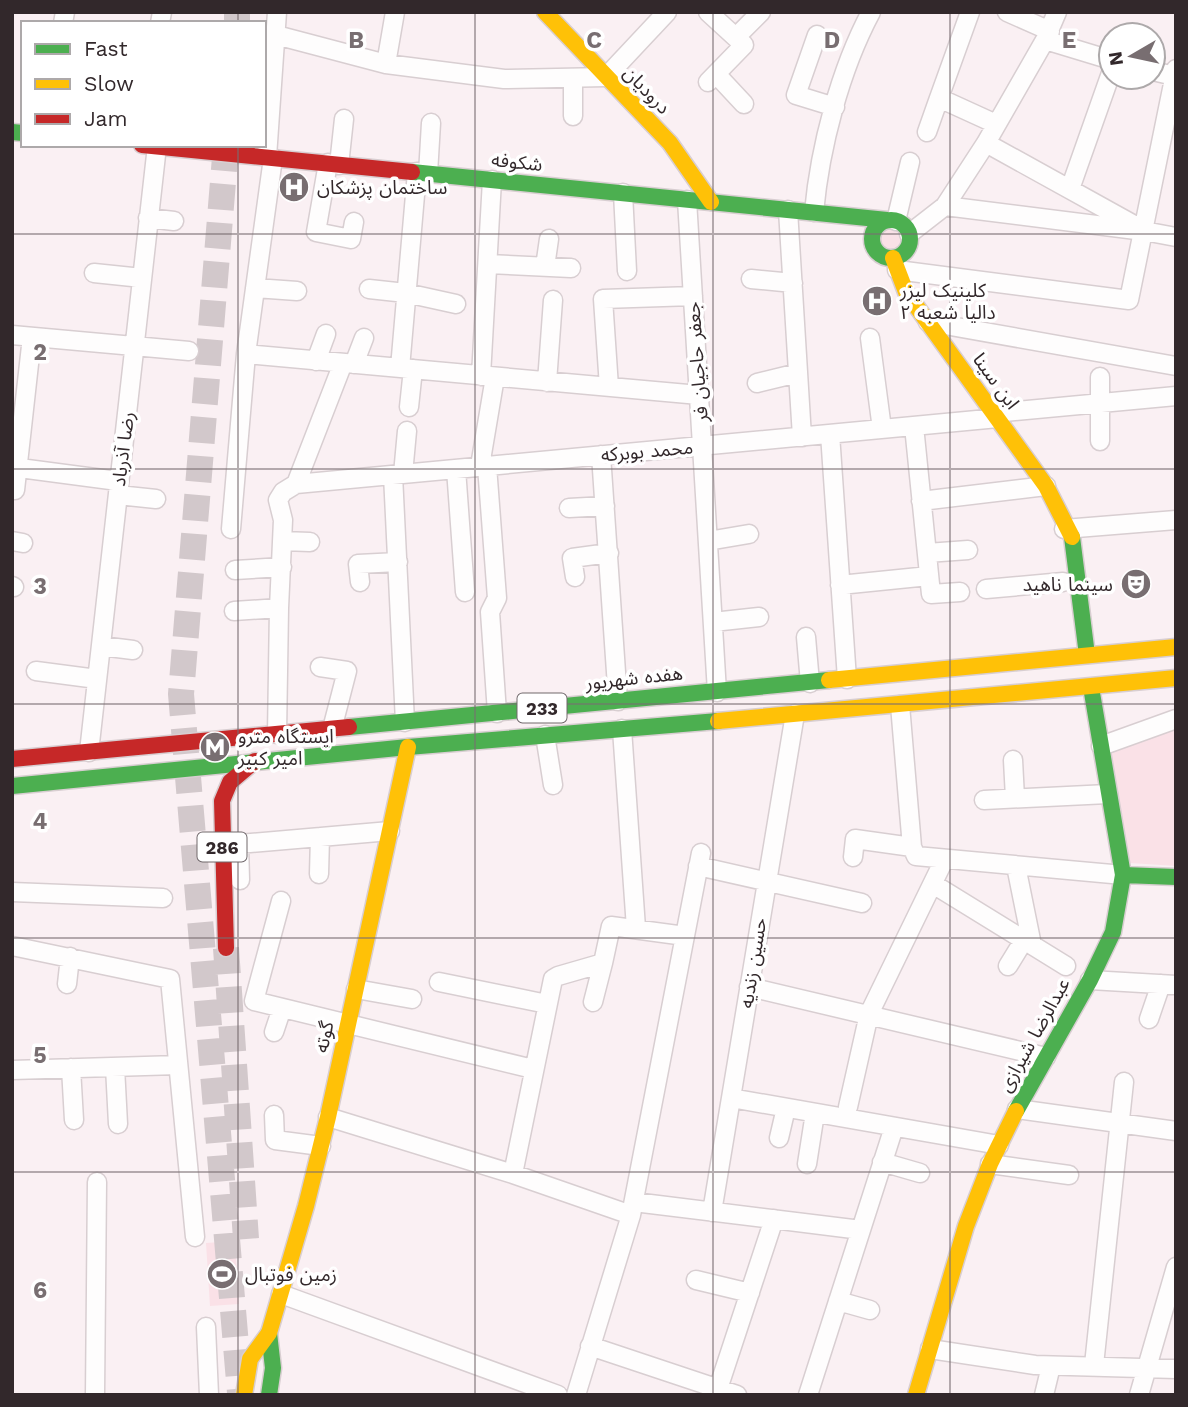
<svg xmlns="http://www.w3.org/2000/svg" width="1188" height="1407" font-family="'Work Sans','Noto Sans Arabic',sans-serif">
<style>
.green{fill:#fae1e7}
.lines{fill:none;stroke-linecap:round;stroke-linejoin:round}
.primary-tunnel{stroke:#d2c8cb;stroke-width:26;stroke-dasharray:26 13;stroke-linecap:butt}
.street-casing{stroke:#d8ced1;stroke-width:21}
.fast-casing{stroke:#d8ced1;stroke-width:19}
.slow-casing{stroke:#d8ced1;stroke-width:19}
.jam-casing{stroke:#d8ced1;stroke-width:19}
.street{stroke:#fefdfd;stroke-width:18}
.fast{stroke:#4caf50;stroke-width:16}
.slow{stroke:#ffc107;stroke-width:16}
.jam{stroke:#c62828;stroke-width:16}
.grid{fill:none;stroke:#786e71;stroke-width:2;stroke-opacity:0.55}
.labels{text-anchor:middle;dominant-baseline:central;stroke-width:7;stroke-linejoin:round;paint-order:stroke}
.shield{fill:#fff;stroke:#70686b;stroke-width:2}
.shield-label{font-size:18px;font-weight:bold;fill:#32282b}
.street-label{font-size:19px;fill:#32282b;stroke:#fff}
.poi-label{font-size:19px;fill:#32282b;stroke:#fff;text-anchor:start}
.grid-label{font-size:23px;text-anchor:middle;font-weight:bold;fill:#786e71;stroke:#fff;stroke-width:7;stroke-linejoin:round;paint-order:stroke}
</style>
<rect width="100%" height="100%" fill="#faf0f3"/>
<path class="green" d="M900 226 903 230 904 244 898 251H884L876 240 878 230Z
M1176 725V866L1130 863 1108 749Z
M235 1241 239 1304 210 1306 206 1243Z"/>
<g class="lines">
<path class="primary-tunnel" d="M237 23V12
M226 145 181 694 240 1393
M226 948 246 1239"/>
<g class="street-casing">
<path id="street" d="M970 12 939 98 996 124
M1007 12 1050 31
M63 23 65 12
M160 23 162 12
M276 35 386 64 504 79 606 77 667 12
M817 35 796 95 835 107
M736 37 761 12
M1045 40 1111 60
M386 64 395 12
M1153 71 1174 76
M716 74 744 104
M708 82 744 45 708 12
M573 116V78
M927 132 939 98
M986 143 1136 226
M267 157 277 12
M328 163 316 232 351 239 354 222
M339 165 344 119
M428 174 431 123
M1070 189 1111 73
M623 193 627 271
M687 200 717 692
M945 206 1144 231 1176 237
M788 210 802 437
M814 212C820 147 840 70 871 12
M148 218 174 221
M896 221 910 162
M909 234 945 206 986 143 1045 40 1057 12
M488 264 571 268
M545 267 549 239
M897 270 1129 300 1176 69
M94 273 142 278
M751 279 793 283
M255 288 297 291
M369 289 406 293 456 304
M928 322 1176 366
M12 335 189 351
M870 338 882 429
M246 354 699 395
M316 361 326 334
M354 364 364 338
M400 368 417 172
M481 376 492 180
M1100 377V441
M547 382 553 300
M757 383 798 373
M609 387 603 299 693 296
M409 407 413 369
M994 413 1176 396
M914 426 931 594 960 592
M830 434 847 679
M601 455 618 701
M480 466 495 377
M487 466 497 598 490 612 497 713
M12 467 118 481
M456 469 465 592
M403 474 407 431
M393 475 405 722
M296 484 343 363
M15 490 32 337
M118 495 156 499
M921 501 1046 486
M569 508 605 506
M231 529 246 354 273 158
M1064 529 1176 520
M12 541 23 543
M282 541 310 542
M708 541 749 534
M927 553 968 550
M235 570 282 567
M575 577 572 558 609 553
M360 582 358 564 398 562
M840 585 929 576
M12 586 14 587
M986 589 1063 582
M234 611 279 608
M713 622 759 617
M806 637 810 683
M101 646 133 650
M320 667 347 671 332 729
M36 671 97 679
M900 705 912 847 916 856 1123 875
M622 729 636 928
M277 734 279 608 283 520 278 500 283 492 296 484 998 418
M545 735 553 785
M1101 746 1176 719
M89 752 157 146
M1013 760 1015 798
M984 800 1108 794
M853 857 855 839 912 847
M698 866 862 903
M1016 866 1032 945
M319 874 320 837
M240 880 239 844 390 831
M933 884 1066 966
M12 892 163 898
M281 901 254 1001 533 1069
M12 946 170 979 195 1237
M1008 966 1024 940
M1090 980 1176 985
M439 982 547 1004
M67 984 70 957
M749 987 1046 1057
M356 989 412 999
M593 1002 603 963
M1149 1019 1161 984
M274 1032 282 1008
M115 1067 118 1124
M71 1068 74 1120
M12 1070 178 1065
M731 1098 999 1145
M848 1107 869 1014 944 860
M1017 1109 1176 1131
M274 1115 275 1140 321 1146
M328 1117 513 1174 631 1215
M779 1138 786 1108
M882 1162 920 1173
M807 1164 815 1113
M990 1164 1069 1175
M513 1174 553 979 558 976 603 963 611 926 685 936
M634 1202 861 1230
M712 1212 795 714
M696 1280 750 1293
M281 1294 558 1395
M838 1301 870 1310
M206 1327 209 1395
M590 1346 737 1395
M930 1349 1035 1365 1176 1369
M1094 1365 1124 1082
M95 1395 97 1182
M576 1395 631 1215 701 853
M716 1395 774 1219
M808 1395 894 1127
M1044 1395 1051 1366
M1139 1395 1176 1267"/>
</g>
<g class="fast-casing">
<path id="fast" d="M12 132 23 133
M412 172 887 220
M872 239a19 19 0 1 1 38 0a19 19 0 1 1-38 0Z
M1072 537 1087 655
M349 727 829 680
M12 786 408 747 718 721
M1123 875 1176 877
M1016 1111 1090 980 1113 932 1123 875 1091 687
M269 1333 273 1368 269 1395"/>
</g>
<g class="slow-casing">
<path id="slow" d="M545 12 670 143 711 202
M893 258 906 292 1046 486 1072 537
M829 680 1176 647
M718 721 1176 678
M244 1395 250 1359 269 1333 306 1206 328 1117 408 747
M916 1395 966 1226 990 1164 1016 1111"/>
</g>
<g class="jam-casing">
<path id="jam" d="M142 145 412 172
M12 759 349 727
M226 948 222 801 230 782 255 761"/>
</g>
<use href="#street" class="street"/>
<use href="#fast" class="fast"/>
<use href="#slow" class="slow"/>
<use href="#jam" class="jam"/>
</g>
<path class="grid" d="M238 12V23M475 12V1395M713 12V1395M950 12V1395M238 145V1395M12 234H1176M12 469H1176M12 704H1176M12 938H1176M12 1172H1176"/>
<defs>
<g id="hospital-disc" transform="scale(1.575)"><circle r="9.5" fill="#786e71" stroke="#fff"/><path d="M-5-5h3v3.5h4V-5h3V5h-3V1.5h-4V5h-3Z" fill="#fff"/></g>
<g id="theatre-disc" transform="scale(1.575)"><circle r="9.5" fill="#786e71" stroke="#fff"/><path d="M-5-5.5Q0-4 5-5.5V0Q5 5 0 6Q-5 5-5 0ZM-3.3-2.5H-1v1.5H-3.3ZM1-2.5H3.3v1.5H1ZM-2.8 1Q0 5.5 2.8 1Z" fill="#fff"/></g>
<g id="metro-disc" transform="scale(1.575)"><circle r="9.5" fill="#786e71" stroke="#fff"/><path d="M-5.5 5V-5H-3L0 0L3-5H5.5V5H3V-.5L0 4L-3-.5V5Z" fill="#fff"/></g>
<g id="stadium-disc" transform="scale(1.575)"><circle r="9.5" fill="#786e71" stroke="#fff"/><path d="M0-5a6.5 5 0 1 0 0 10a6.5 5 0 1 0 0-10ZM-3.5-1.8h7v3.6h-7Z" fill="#fff"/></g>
</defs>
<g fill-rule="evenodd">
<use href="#hospital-disc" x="294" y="187"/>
<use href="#hospital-disc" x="877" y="301"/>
<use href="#theatre-disc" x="1136" y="584"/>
<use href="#metro-disc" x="215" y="747"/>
<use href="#stadium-disc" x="222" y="1274"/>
</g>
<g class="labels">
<g class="shield">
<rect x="517.5" y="693.5" width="49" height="29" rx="5"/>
<rect x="197.5" y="832.5" width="49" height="29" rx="5"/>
</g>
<g class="shield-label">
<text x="542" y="708">233</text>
<text x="222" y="847">286</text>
</g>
<g class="street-label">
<text transform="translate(647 90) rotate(46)">درودیان</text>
<text transform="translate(517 162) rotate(6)">شکوفه</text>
<text transform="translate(697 362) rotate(-94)">جعفر حاجیان فر</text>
<text transform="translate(996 381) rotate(54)">ابن سینا</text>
<text transform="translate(123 449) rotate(-83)">رضا آذرباد</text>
<text transform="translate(647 451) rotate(-5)">محمد بوبرکه</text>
<text transform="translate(634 678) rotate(-6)">هفده شهریور</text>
<text transform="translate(753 963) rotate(-81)">حسین زندیه</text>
<text transform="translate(1034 1035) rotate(-61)">عبدالرضا شیرازی</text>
<text transform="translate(324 1037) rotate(-78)">گوته</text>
</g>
<g class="poi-label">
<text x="317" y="187">ساختمان پزشکان</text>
<text x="900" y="290">کلینیک لیزر<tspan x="900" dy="22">دالیا شعبه ۲</tspan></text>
<text x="1113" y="584" text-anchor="end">سینما ناهید</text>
<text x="238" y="736">ایستگاه مترو<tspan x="238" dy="22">امیر کبیر</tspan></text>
<text x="245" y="1274">زمین فوتبال</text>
</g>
</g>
<g class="grid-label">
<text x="356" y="48">B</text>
<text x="594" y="48">C</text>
<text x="832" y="48">D</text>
<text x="1069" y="48">E</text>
<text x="40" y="360">2</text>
<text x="40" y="594">3</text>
<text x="40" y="829">4</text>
<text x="40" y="1063">5</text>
<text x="40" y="1298">6</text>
</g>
<rect width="1188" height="1407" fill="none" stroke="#32282b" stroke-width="28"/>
<rect x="21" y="21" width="245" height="126" fill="#ffffff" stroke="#ada9aa" stroke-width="2"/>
<rect x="35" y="44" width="35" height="10" fill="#4caf50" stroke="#ada9aa" stroke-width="2"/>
<text x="84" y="56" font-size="21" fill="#32282b">Fast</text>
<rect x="35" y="79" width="35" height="10" fill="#ffc107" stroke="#ada9aa" stroke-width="2"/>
<text x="84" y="91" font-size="21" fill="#32282b">Slow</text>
<rect x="35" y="114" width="35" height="10" fill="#c62828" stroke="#ada9aa" stroke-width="2"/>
<text x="84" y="126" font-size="21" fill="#32282b">Jam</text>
<g transform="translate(1132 56) rotate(261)"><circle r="33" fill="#ffffff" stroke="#ada9aa" stroke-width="2"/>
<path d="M0-5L12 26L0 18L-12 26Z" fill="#786e71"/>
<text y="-10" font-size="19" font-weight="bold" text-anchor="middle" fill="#32282b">N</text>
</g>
</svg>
